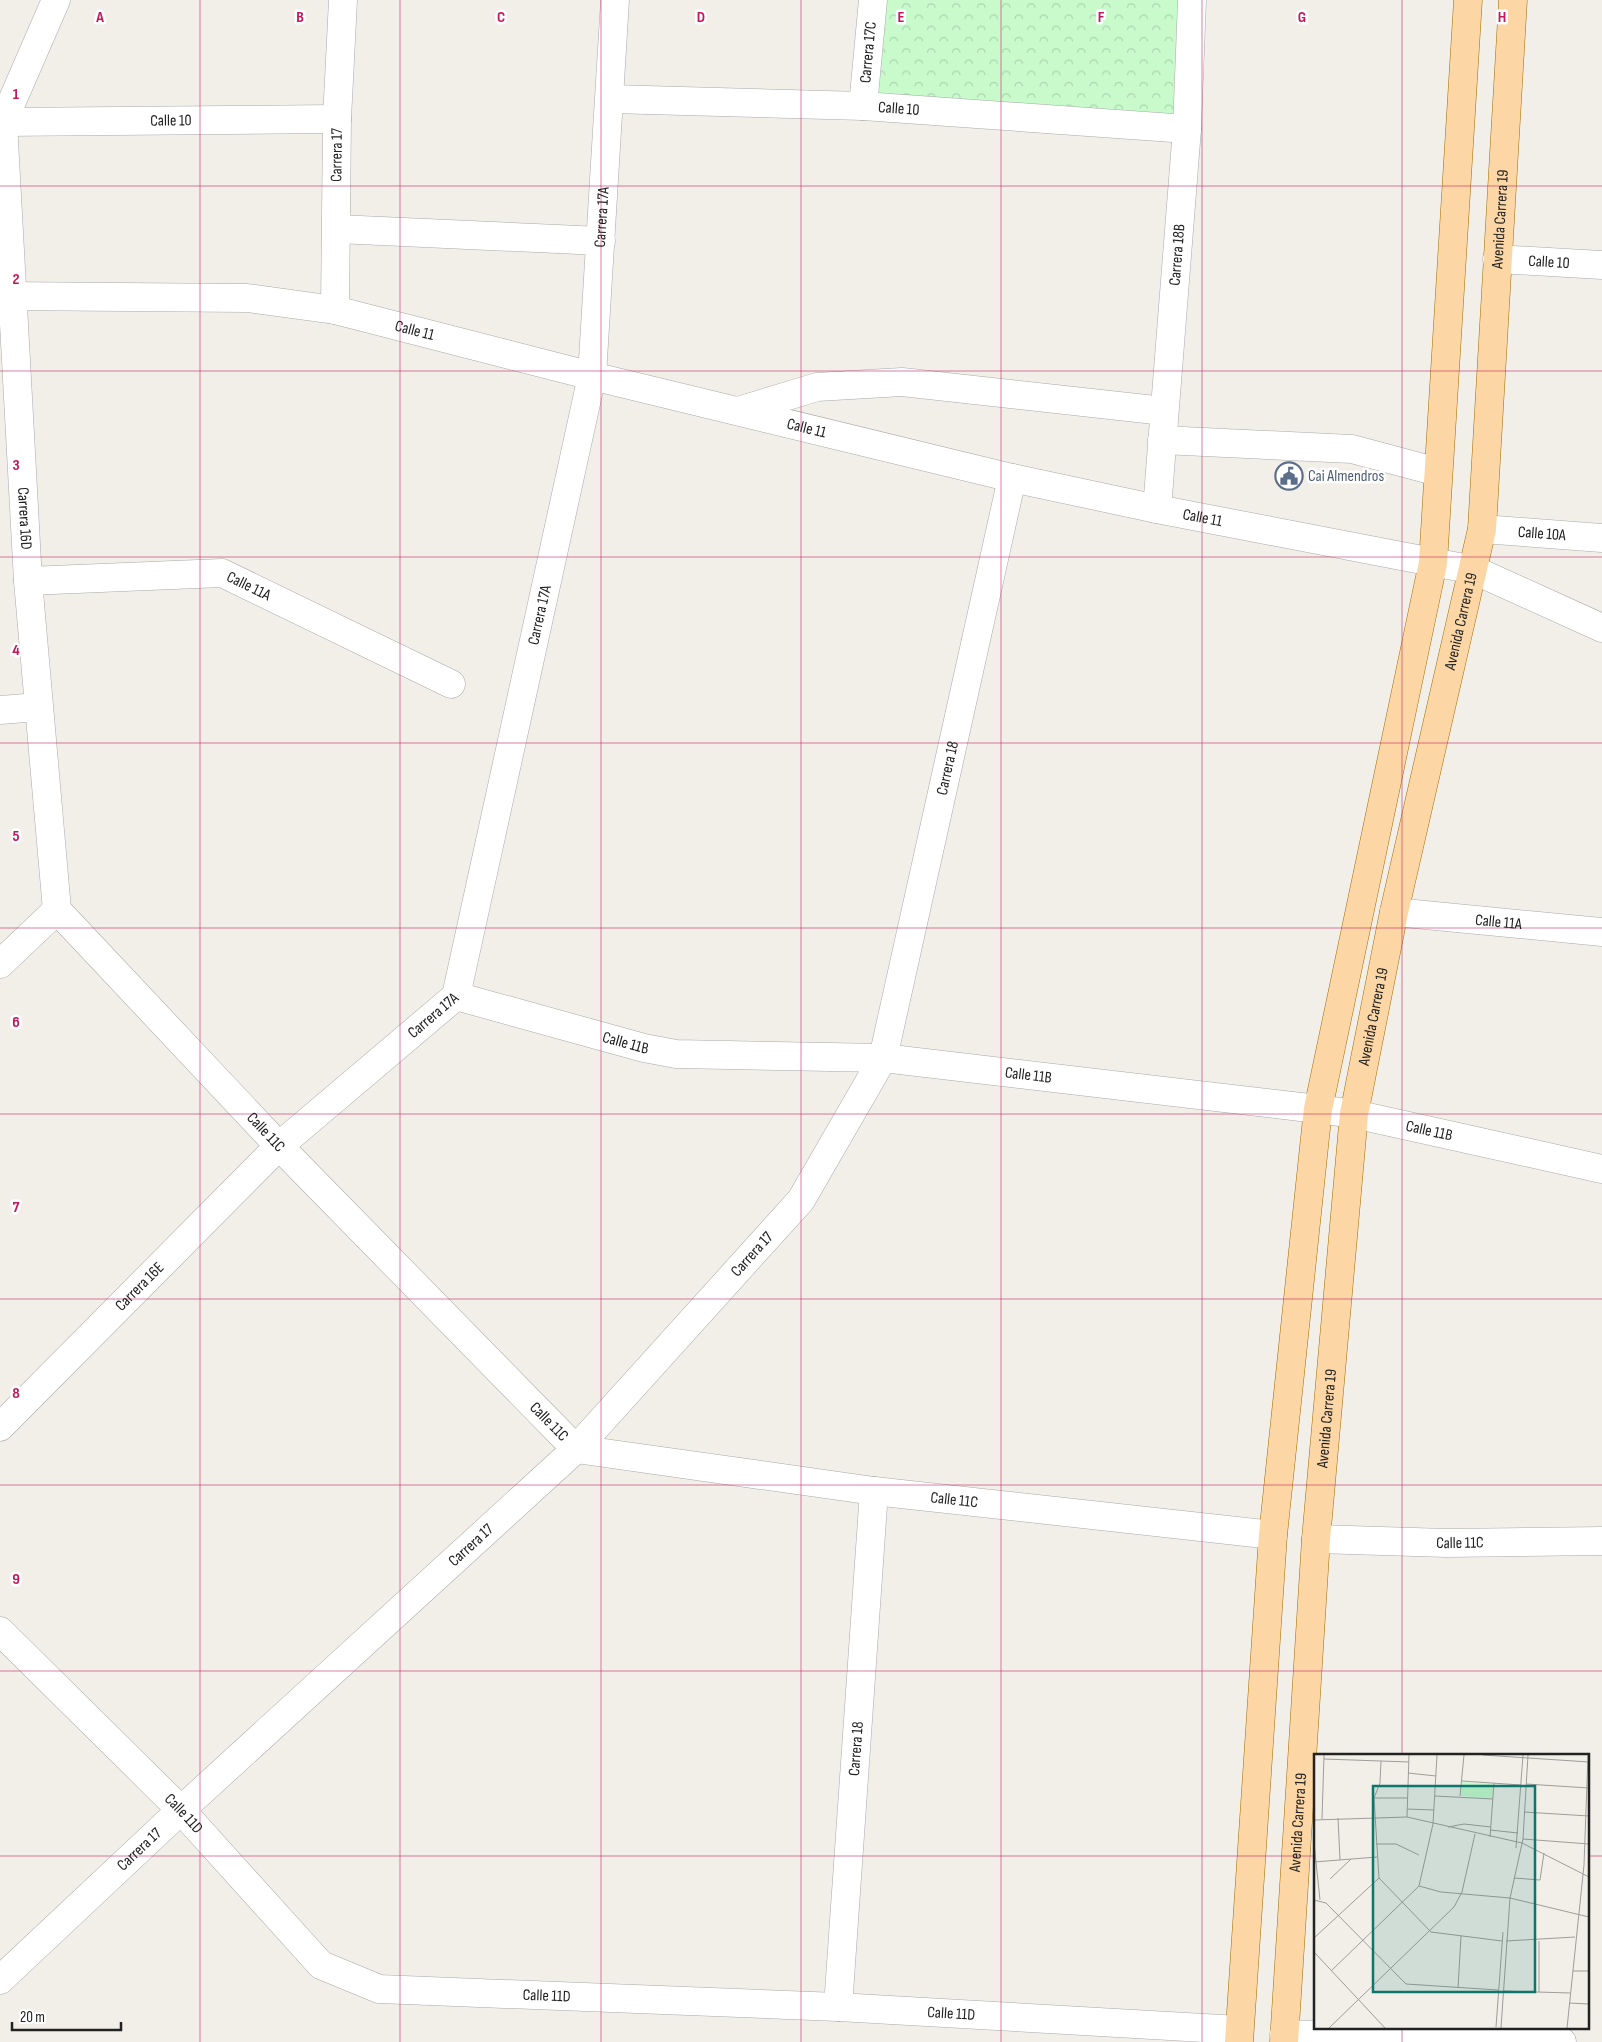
<svg xmlns="http://www.w3.org/2000/svg" width="1602" height="2042" font-family="'Sofia Sans Condensed',sans-serif">
<style>
.park{fill:url(#park-crowns)}
.lines{fill:none;stroke-linecap:round;stroke-linejoin:round}
.minor-casing{stroke:#a9a9a9;stroke-width:29}
.major-casing{stroke:#a06b00;stroke-width:29}
.minor{stroke:#fff;stroke-width:28}
.major{stroke:#fcd6a4;stroke-width:28}
.grid{fill:none;stroke:#c2185b;stroke-width:1;stroke-opacity:0.55}
.labels{text-anchor:middle;dominant-baseline:central;stroke-width:5;stroke-linejoin:round;paint-order:stroke}
.street-label{font-size:16px;fill:#222;stroke:#fff}
.service-label{font-size:16px;fill:#4e5e75;stroke:#fff;text-anchor:start}
.inset-road{fill:none;stroke:#9f9d99;stroke-width:1}
.view{fill:#0f766e;fill-opacity:0.15;stroke:#0f766e;stroke-width:2.5}
.inset-edge{fill:none;stroke:#222;stroke-width:2.5}
.grid-label{font-size:16px;text-anchor:middle;font-weight:bold;fill:#c2185b;stroke:#fff;stroke-width:5;stroke-linejoin:round;paint-order:stroke}
</style>
<defs>
<pattern id="park-crowns" width="20" height="18" patternUnits="userSpaceOnUse" patternTransform="scale(1.25)"><rect width="20" height="18" fill="#c8facc"/><path d="M2 6a3 3 0 1 1 6 0M12 15a3 3 0 1 1 6 0" fill="none" stroke="#acd6af"/></pattern>
</defs>
<rect width="100%" height="100%" fill="#f2efe9"/>
<path class="park" d="M880 0H1184L1176 117 872 97Z"/>
<g class="lines">
<g class="minor-casing">
<g id="minor">
<path id="s1" d="M56 0 3 122 28 581 57 910"/>
<path id="s2" d="M610 99 863 106 1187 129"/>
<path id="s3" d="M863 106 873 0"/>
<path id="s4" d="M3 122 337 119"/>
<path d="M337 229 601 241"/>
<path id="s5" d="M1497 259 1602 265"/>
<path id="s6" d="M0 296 247 298 335 310 592 376 1012 478 1157 509 1474 570 1602 628"/>
<path id="s7" d="M335 310 337 119 343 0"/>
<path d="M738 411 817 387 902 382 1164 411"/>
<path d="M1162 440 1352 449 1438 472"/>
<path id="s8" d="M1157 509 1187 129 1192 0"/>
<path id="s9" d="M1482 529 1602 538"/>
<path id="s10" d="M28 581 222 573 451 684"/>
<path d="M0 710 38 707"/>
<path id="s11" d="M57 910 279 1146 576 1449 874 1491 1273 1535"/>
<path id="s12" d="M1394 912 1602 932"/>
<path d="M0 964 57 910"/>
<path id="s13" d="M456 996 644 1048 676 1054 883 1058 1318 1109 1354 1114 1602 1169"/>
<path id="s14" d="M0 1427 279 1146 456 996 592 376 615 0"/>
<path id="s15" d="M1316 1539 1447 1543 1602 1541"/>
<path id="s16" d="M0 1631 181 1810 321 1965 379 1989 838 2007 1239 2030"/>
<path id="s17" d="M0 1980 181 1810 576 1449 801 1200 883 1058 1012 478"/>
<path id="s18" d="M838 2007 874 1491"/>
<path d="M1284 2034 1562 2042"/>
</g>
</g>
<g class="major-casing">
<g id="major">
<path d="M1239 2042 1273 1535 1318 1109 1433 563 1468 0"/>
<path id="s19" d="M1284 2042 1316 1539 1354 1114 1394 912 1482 529 1513 0"/>
</g>
</g>
<use href="#minor" class="minor"/>
<use href="#major" class="major"/>
</g>
<path class="grid" d="M200 0V2042M400 0V2042M601 0V2042M801 0V2042M1001 0V2042M1202 0V2042M1402 0V1756M0 186H1602M0 371H1602M0 557H1602M0 743H1602M0 928H1602M0 1114H1602M0 1299H1602M0 1485H1602M0 1671H1602M0 1856H1316M1588 1856H1602M1402 2028V2042"/>
<defs>
<g id="civic-ring" transform="scale(1.4375)"><circle r="9.5" fill="#fff" stroke="#5c6f8a" stroke-width="1.5"/><path d="M-.6-6.5H3V-4.5H.6V-3L4-1V1h2V6H-6V1h2V-1L-.6-3ZM-1.2 2.5V6h2.4V2.5Z" fill="#5c6f8a"/></g>
</defs>
<g fill-rule="evenodd">
<use href="#civic-ring" x="1289" y="476"/>
</g>
<g class="labels">
<g class="street-label">
<text stroke="none"><textPath href="#s3" startOffset="54">Carrera 17C</textPath></text>
<text stroke="none"><textPath href="#s2" startOffset="289">Calle 10</textPath></text>
<text stroke="none"><textPath href="#s4" startOffset="168">Calle 10</textPath></text>
<text stroke="none"><textPath href="#s7" startOffset="155">Carrera 17</textPath></text>
<text stroke="none"><textPath href="#s14" startOffset="1422">Carrera 17A</textPath></text>
<text stroke="none"><textPath href="#s19" startOffset="1840">Avenida Carrera 19</textPath></text>
<text stroke="none"><textPath href="#s8" startOffset="255">Carrera 18B</textPath></text>
<text stroke="none"><textPath href="#s5" startOffset="52">Calle 10</textPath></text>
<text stroke="none"><textPath href="#s6" startOffset="418">Calle 11</textPath></text>
<text stroke="none"><textPath href="#s6" startOffset="822">Calle 11</textPath></text>
<text stroke="none"><textPath href="#s6" startOffset="1228">Calle 11</textPath></text>
<text stroke="none"><textPath href="#s1" startOffset="530">Carrera 16D</textPath></text>
<text stroke="none"><textPath href="#s9" startOffset="60">Calle 10A</textPath></text>
<text stroke="none"><textPath href="#s10" startOffset="224">Calle 11A</textPath></text>
<text stroke="none"><textPath href="#s14" startOffset="1018">Carrera 17A</textPath></text>
<text stroke="none"><textPath href="#s19" startOffset="1435">Avenida Carrera 19</textPath></text>
<text stroke="none"><textPath href="#s17" startOffset="1580">Carrera 18</textPath></text>
<text stroke="none"><textPath href="#s12" startOffset="105">Calle 11A</textPath></text>
<text stroke="none"><textPath href="#s14" startOffset="598">Carrera 17A</textPath></text>
<text stroke="none"><textPath href="#s19" startOffset="1030">Avenida Carrera 19</textPath></text>
<text stroke="none"><textPath href="#s13" startOffset="176">Calle 11B</textPath></text>
<text stroke="none"><textPath href="#s13" startOffset="581">Calle 11B</textPath></text>
<text stroke="none"><textPath href="#s13" startOffset="986">Calle 11B</textPath></text>
<text stroke="none"><textPath href="#s11" startOffset="305">Calle 11C</textPath></text>
<text stroke="none"><textPath href="#s17" startOffset="1046">Carrera 17</textPath></text>
<text stroke="none"><textPath href="#s14" startOffset="198">Carrera 16E</textPath></text>
<text stroke="none"><textPath href="#s19" startOffset="625">Avenida Carrera 19</textPath></text>
<text stroke="none"><textPath href="#s11" startOffset="710">Calle 11C</textPath></text>
<text stroke="none"><textPath href="#s11" startOffset="1130">Calle 11C</textPath></text>
<text stroke="none"><textPath href="#s15" startOffset="144">Calle 11C</textPath></text>
<text stroke="none"><textPath href="#s17" startOffset="641">Carrera 17</textPath></text>
<text stroke="none"><textPath href="#s18" startOffset="259">Carrera 18</textPath></text>
<text stroke="none"><textPath href="#s16" startOffset="259">Calle 11D</textPath></text>
<text stroke="none"><textPath href="#s19" startOffset="220">Avenida Carrera 19</textPath></text>
<text stroke="none"><textPath href="#s17" startOffset="191">Carrera 17</textPath></text>
<text stroke="none"><textPath href="#s16" startOffset="694">Calle 11D</textPath></text>
<text stroke="none"><textPath href="#s16" startOffset="1099">Calle 11D</textPath></text>
</g>
<g class="service-label">
<text x="1308" y="476">Cai Almendros</text>
</g>
</g>
<g transform="translate(1314 1754)">
<rect width="275" height="275" fill="#f2efe9"/>
<path d="M148 28 179 30 178 44 147 42Z" fill="#c8facc"/>
<path class="inset-road" d="M169 1 275 8M10 5 95 8M94 19 122 22M148 27 207 31M212 30 275 34M121 42 179 45M146 42 150 1M60 44H93M93 55 120 56M210 58 275 62M93 63 95 1M24 64 26 106M8 65 10 1M0 66 93 63 208 89 275 123M134 73 150 70 177 73M176 76 204 79M176 83 180 29M209 85 275 90M0 89 6 146M62 90H82L105 101M202 94 209 1M0 108 63 103M65 124 117 178 188 187M65 124 60 44 66 29 67 7M200 124 226 126 230 99M16 125 37 105M105 132 127 138 196 144 275 163M0 146 12 149 92 230 184 236M0 184 65 124M192 187 261 183M225 187V238M0 198 71 274M17 217 105 132 119 70 123 1M259 217H275M144 234 147 182M189 237 256 239M255 249 275 250M182 273 189 178M15 274 140 153 148 138 161 80M187 274 196 144 209 85 214 1M253 274 270 111 274 1"/>
<path class="view" d="M59 32H221V238H59Z"/>
<rect width="275" height="275" class="inset-edge"/>
</g>
<g class="grid-label">
<text x="100" y="22">A</text>
<text x="300" y="22">B</text>
<text x="501" y="22">C</text>
<text x="701" y="22">D</text>
<text x="901" y="22">E</text>
<text x="1101" y="22">F</text>
<text x="1302" y="22">G</text>
<text x="1502" y="22">H</text>
<text x="16" y="99">1</text>
<text x="16" y="284">2</text>
<text x="16" y="470">3</text>
<text x="16" y="655">4</text>
<text x="16" y="841">5</text>
<text x="16" y="1027">6</text>
<text x="16" y="1212">7</text>
<text x="16" y="1398">8</text>
<text x="16" y="1584">9</text>
</g>
<path d="M12 2022v8h109v-8" fill="none" stroke="#222222" stroke-width="2.5"/>
<text x="20" y="2022" font-size="15" fill="#222222" stroke="#ffffff" stroke-width="4" paint-order="stroke">20 m</text>
</svg>
